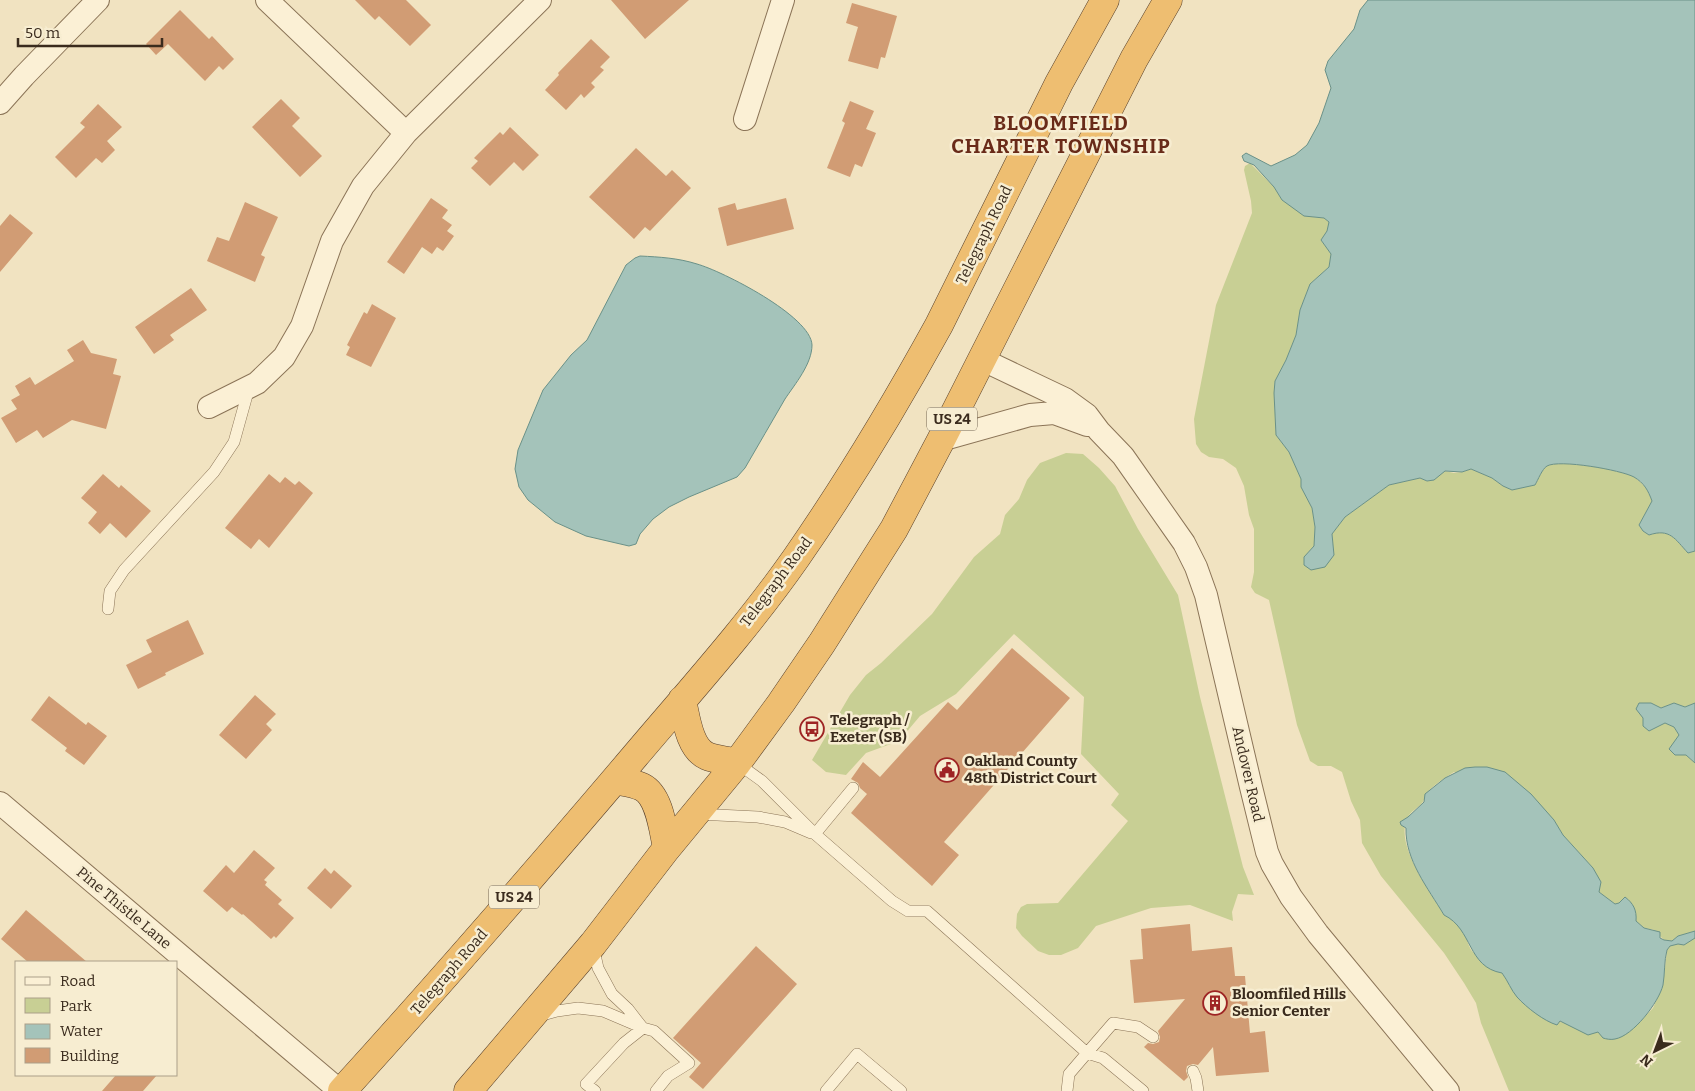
<svg xmlns="http://www.w3.org/2000/svg" width="1695" height="1091" font-family="Bitter,serif">
<style>
.green{fill:#c8cf94}
.water{fill:#a4c3ba;stroke:#6a9188}
.building{fill:#d19c74}
.lines{fill:none;stroke-linecap:round;stroke-linejoin:round}
.service-casing{stroke:#8b7457;stroke-width:12}
.minor-casing{stroke:#8b7457;stroke-width:24}
.trunk-casing{stroke:#59412c;stroke-width:29}
.service{stroke:#fbf0d5;stroke-width:11}
.minor{stroke:#fbf0d5;stroke-width:22}
.trunk{stroke:#eebe71;stroke-width:28}
.labels{text-anchor:middle;dominant-baseline:central;stroke-width:5;stroke-linejoin:round;paint-order:stroke}
.shield{fill:#f7edd1;stroke:#736553;stroke-width:1}
.shield-label{font-size:14px;font-weight:bold;fill:#3a2b1d}
.street-label{font-size:15px;fill:#3a2b1d;stroke:#f7edd1}
.poi-label{font-size:15px;font-weight:bold;fill:#3a2b1d;stroke:#f7edd1;text-anchor:start}
.district-label{font-size:20px;font-weight:bold;letter-spacing:1px;fill:#692b19;stroke:#f7edd1}
</style>
<rect width="100%" height="100%" fill="#f1e3c1"/>
<path class="green" d="M1250 163 1274 187 1282 200 1313 217 1324 218 1330 222 1327 231 1321 240 1331 254 1329 267 1310 284 1300 310 1296 335 1286 360 1275 381 1274 393 1276 435 1289 452 1301 479V487L1312 508 1315 527 1314 546 1304 557 1334 555 1332 534 1345 517 1389 485 1420 478 1427 481 1445 471 1454 473 1462 472 1471 469 1492 478 1503 486 1512 490 1535 485C1538 480 1542 469 1547 466 1559 459 1621 470 1634 477 1644 484 1648 490 1652 501L1639 525 1643 531 1649 535C1670 528 1675 539 1688 553L1695 551V703L1685 707 1674 703 1661 708 1651 703 1643 718 1649 731 1665 723 1674 727 1679 735 1675 755H1686L1695 763V931L1678 936 1672 941 1664 940 1654 930 1644 928 1636 921 1625 897 1619 903 1615 904 1599 892 1593 868 1563 835 1554 820 1454 772C1445 778 1433 785 1427 793 1424 796 1425 800 1422 803 1418 808 1411 811 1408 817 1393 843 1431 893 1444 915 1454 920 1461 926 1466 937 1468 942 1469 948 1473 952 1479 959 1492 971 1502 973L1518 998 1529 1008 1552 1023C1564 1020 1573 1024 1583 1032H1598L1601 1035 1634 1028 1653 1008 1663 985 1667 950 1670 946 1695 938V1091H1509L1481 1023 1476 1003 1464 983 1444 953 1381 876 1362 843 1360 820 1351 801 1342 772 1331 766H1318L1310 761 1297 725 1269 600 1255 593 1251 587 1254 572V529L1249 515 1244 486 1236 468 1223 459 1209 457 1201 452 1196 444 1194 419 1216 305 1252 213 1251 201 1244 170 1245 166Z
M1066 453 1083 454 1099 468 1115 486 1138 529 1178 595 1200 697 1243 867 1254 895 1238 894 1232 912 1233 921 1190 905 1151 908 1096 926 1078 948 1061 955H1049L1038 951 1022 936 1016 928 1017 914 1021 907 1027 904 1058 903 1128 821 1111 805 1119 794 1081 754 1084 697 1014 634 956 694 920 716 899 741 866 753 846 775 826 772 812 760 850 695 866 675 881 663 932 614 974 557 1000 534 1005 515 1019 499 1027 480 1040 463Z"/>
<path class="water" d="M1368 0H1695V551L1688 553C1675 539 1670 528 1649 535L1643 531 1639 525 1652 501C1648 490 1644 483 1634 477 1621 470 1559 459 1547 466 1542 469 1538 480 1535 485L1512 490 1503 486 1492 478 1471 469 1462 472 1445 471 1434 480 1427 481 1420 478 1389 485 1345 517 1332 534 1334 555 1325 567 1311 570 1304 565V557L1314 546 1315 527 1312 508 1301 487V479L1289 452 1276 435 1274 393 1275 381 1286 360 1296 335 1300 310 1310 284 1329 267 1331 254 1321 240 1327 231 1329 222 1324 218 1304 216 1282 200 1274 187 1254 165 1244 161 1242 156 1246 153 1271 166 1295 155 1307 145 1319 123 1331 88 1325 70 1328 61 1354 29 1360 10Z
M640 256C660 257 678 258 697 264 722 271 811 316 812 345 812 364 795 384 785 399 772 422 758 445 745 468L737 477 689 497 669 507 653 519 640 534 636 544 629 546 586 536 555 522 528 500 519 487 515 469 518 450 543 390 571 355 587 340 626 265 635 258Z
M1639 703H1651L1661 708 1674 703 1685 707 1695 703V763L1686 755H1675L1669 749 1679 735 1674 727 1665 723 1649 731 1643 726V718L1636 709Z
M1475 767H1487L1505 772 1531 794 1554 820 1563 835 1593 868 1601 882 1599 892 1615 904 1619 903 1625 897C1633 903 1637 910 1636 921L1644 928 1660 932V938L1664 940 1672 941 1678 936 1695 931V938L1684 945 1678 944 1670 946 1667 950C1664 961 1665 973 1663 985 1659 1002 1633 1036 1615 1039 1611 1040 1606 1039 1603 1038L1598 1032 1588 1035 1560 1021 1557 1025C1544 1021 1527 1008 1517 997 1511 990 1508 981 1502 973 1467 967 1473 929 1444 915 1428 888 1405 860 1406 828L1401 825 1400 822 1408 817 1424 802 1425 794 1445 778 1465 768Z"/>
<path class="building" d="M355 0H406L431 25 410 46 379 16 375 20Z
M611 0H689L645 39Z
M852 3 897 16 885 58 881 57 878 69 848 61 858 27 846 23Z
M180 10 209 39 212 36 234 59 223 70 219 66 205 81 168 44 156 55 146 44Z
M591 39 610 57 600 67 604 70 591 83 595 87 584 98 581 94 566 110 545 90 559 75 558 73Z
M281 99 300 118 292 126 322 156 300 177 252 127Z
M850 101 874 111 866 129 876 133 862 167 855 164 850 177 827 168 845 123 842 121Z
M98 104 122 127 107 141 115 150 102 163 96 158 76 178 55 157 85 127 80 123Z
M510 127 539 155 523 171 514 162 490 186 471 168 478 161 474 158 500 132 503 135Z
M636 148 666 176 672 170 691 188 650 231 645 227 634 239 589 197Z
M431 198 448 210 442 218 452 225 447 231 454 236 443 251 437 247 432 254 422 247 404 274 387 262Z
M786 198 794 229 727 246 718 208 735 203 737 210Z
M245 202 278 217 261 255 265 257 255 282 207 261 217 237 229 241Z
M10 214 33 233 0 272V226Z
M191 288 207 310 170 335 174 340 154 354 135 327Z
M372 304 396 318 371 367 346 355 350 347 347 345 364 312 367 314Z
M83 340 91 353 117 359 113 374 121 376 106 429 72 420 43 438 37 430 16 443 1 418 17 409 11 400 20 395 15 386 30 377 35 385 74 361 67 350Z
M103 474 119 488 121 485 151 511 126 538 110 523 100 534 88 523 97 512 81 498Z
M269 474 280 483 285 477 295 485 299 481 313 493 269 548 259 539 251 549 225 528Z
M188 620 204 654 165 673 166 675 138 689 126 665 152 652 146 640Z
M1012 648 1070 698 944 842 959 855 932 886 851 813 867 794 860 788 858 783 851 779 863 762 880 777 948 702 957 710Z
M255 695 276 714 266 724 272 730 246 759 219 735Z
M49 696 86 725 88 722 107 736 84 765 65 751 67 748 31 720Z
M254 850 275 868 264 880 267 882 265 885 282 900 278 904 294 918 276 938 274 936 271 939 243 914 242 915 232 907 227 912 203 891 226 865 234 873Z
M325 868 331 874 334 870 352 886 331 909 307 888Z
M26 910 87 962H28L1 939Z
M1190 924 1192 951 1232 947 1235 976H1245L1250 1033 1265 1031 1269 1072 1216 1076 1213 1047 1198 1065 1193 1064 1187 1066 1186 1071 1188 1077 1184 1081 1144 1047 1148 1043 1153 1044 1159 1042 1160 1037 1158 1031 1185 999 1134 1003 1130 960 1143 959 1141 929Z
M756 946 797 984 703 1089 689 1077 701 1063 673 1038Z
M116 1075H157L143 1091H102Z"/>
<g class="lines">
<g class="service-casing">
<path id="service" d="M108 609 110 591 124 570 214 472 234 442 249 388
M737 763 762 781 815 834 892 901 908 911H927L1087 1053 1113 1023 1138 1027 1153 1037
M697 814 758 817 785 822 811 833
M815 834 853 788
M593 946 598 968 612 994 628 1009 642 1027
M539 1016 557 1011 578 1008 603 1011 643 1028 654 1031 689 1063 668 1076 656 1091
M1193 1071 1196 1078 1198 1091
M595 1091 586 1084 624 1043 643 1028
M826 1091 857 1054 901 1091
M1067 1091 1069 1074 1087 1053 1103 1058 1143 1091"/>
</g>
<g class="minor-casing">
<path id="minor" d="M267 0 406 133
M0 103 24 76 98 0
M745 119 783 0
M981 359 1065 399 1087 415 1099 431 1123 456 1184 543 1196 567 1206 595 1251 787 1267 852 1272 864 1291 897 1318 934 1448 1091
M209 407 257 383 284 357 302 326 332 241 363 186 406 133 540 0
M941 440 1030 415 1054 413 1087 425
M0 803 340 1091"/>
</g>
<g class="trunk-casing">
<path id="trunk" d="M682 700C686 717 689 748 707 756 716 760 728 760 737 763
M615 780C623 782 634 783 642 787 660 796 663 830 667 848
M342 1091C442 981 539 869 635 756 690 691 747 628 796 558 848 483 895 405 939 325L1059 83 1105 0
M468 1091 593 944 667 848 737 763 781 703 822 643 894 529 941 440 1134 59 1168 0"/>
</g>
<use href="#service" class="service"/>
<use href="#minor" class="minor"/>
<use href="#trunk" class="trunk"/>
</g>
<defs>
<g id="bus-ring" transform="scale(1.25)"><circle r="9.5" fill="#f7edd1" stroke="#9e2424" stroke-width="1.5"/><path d="M-5-6H5V4H4V6H2V4H-2V6H-4V4H-5ZM-3.5-4V0h7V-4ZM-3.5 1.2v1.5H-2V1.2ZM2 1.2v1.5H3.5V1.2Z" fill="#9e2424"/></g>
<g id="civic-ring" transform="scale(1.25)"><circle r="9.5" fill="#f7edd1" stroke="#9e2424" stroke-width="1.5"/><path d="M-.6-6.5H3V-4.5H.6V-3L4-1V1h2V6H-6V1h2V-1L-.6-3ZM-1.2 2.5V6h2.4V2.5Z" fill="#9e2424"/></g>
<g id="building-ring" transform="scale(1.25)"><circle r="9.5" fill="#f7edd1" stroke="#9e2424" stroke-width="1.5"/><path d="M-4-6H4V6H1V3H-1V6H-4ZM-2.5-4.3h1.7v1.8h-1.7ZM.8-4.3h1.7v1.8H.8ZM-2.5-1h1.7V.8h-1.7ZM.8-1h1.7V.8H.8Z" fill="#9e2424"/></g>
</defs>
<g fill-rule="evenodd">
<use href="#bus-ring" x="812" y="729"/>
<use href="#civic-ring" x="947" y="770"/>
<use href="#building-ring" x="1215" y="1003"/>
</g>
<g class="labels">
<g class="shield">
<rect x="927" y="407.5" width="50" height="23" rx="4"/>
<rect x="489" y="885.5" width="50" height="23" rx="4"/>
</g>
<g class="shield-label">
<text x="952" y="419">US 24</text>
<text x="514" y="897">US 24</text>
</g>
<g class="street-label">
<text transform="translate(984 235) rotate(-64)">Telegraph Road</text>
<text transform="translate(776 582) rotate(-53)">Telegraph Road</text>
<text transform="translate(1248 774) rotate(77)">Andover Road</text>
<text transform="translate(124 908) rotate(40)">Pine Thistle Lane</text>
<text transform="translate(449 972) rotate(-49)">Telegraph Road</text>
</g>
<g class="poi-label">
<text x="830" y="720">Telegraph /<tspan x="830" dy="17">Exeter (SB)</tspan></text>
<text x="964" y="761">Oakland County<tspan x="964" dy="17">48th District Court</tspan></text>
<text x="1232" y="994">Bloomfiled Hills<tspan x="1232" dy="17">Senior Center</tspan></text>
</g>
<g class="district-label">
<text x="1061" y="123">BLOOMFIELD<tspan x="1061" dy="23">CHARTER TOWNSHIP</tspan></text>
</g>
</g>
<rect x="15" y="961" width="162" height="115" fill="#f7edd1" stroke="#ab9f89"/>
<rect x="25" y="977" width="25" height="8" fill="#fbf0d5" stroke="#ab9f89"/>
<text x="60" y="986" font-size="15" fill="#3a2b1d">Road</text>
<rect x="25" y="998" width="25" height="15" fill="#c8cf94" stroke="#ab9f89"/>
<text x="60" y="1011" font-size="15" fill="#3a2b1d">Park</text>
<rect x="25" y="1024" width="25" height="15" fill="#a4c3ba" stroke="#ab9f89"/>
<text x="60" y="1036" font-size="15" fill="#3a2b1d">Water</text>
<rect x="25" y="1048" width="25" height="15" fill="#d19c74" stroke="#ab9f89"/>
<text x="60" y="1061" font-size="15" fill="#3a2b1d">Building</text>
<g transform="translate(1655 1051) rotate(222)" stroke="#f7edd1" stroke-width="4" paint-order="stroke">
<path d="M0-4L9 19L0 12L-9 19Z" fill="#3a2b1d"/>
<text y="-8" font-size="14" font-weight="bold" text-anchor="middle" fill="#3a2b1d">N</text>
</g>
<path d="M18 38v8h144v-8" fill="none" stroke="#3a2b1d" stroke-width="2.5"/>
<text x="25" y="38" font-size="15" fill="#3a2b1d" stroke="#f7edd1" stroke-width="4" paint-order="stroke">50 m</text>
</svg>
